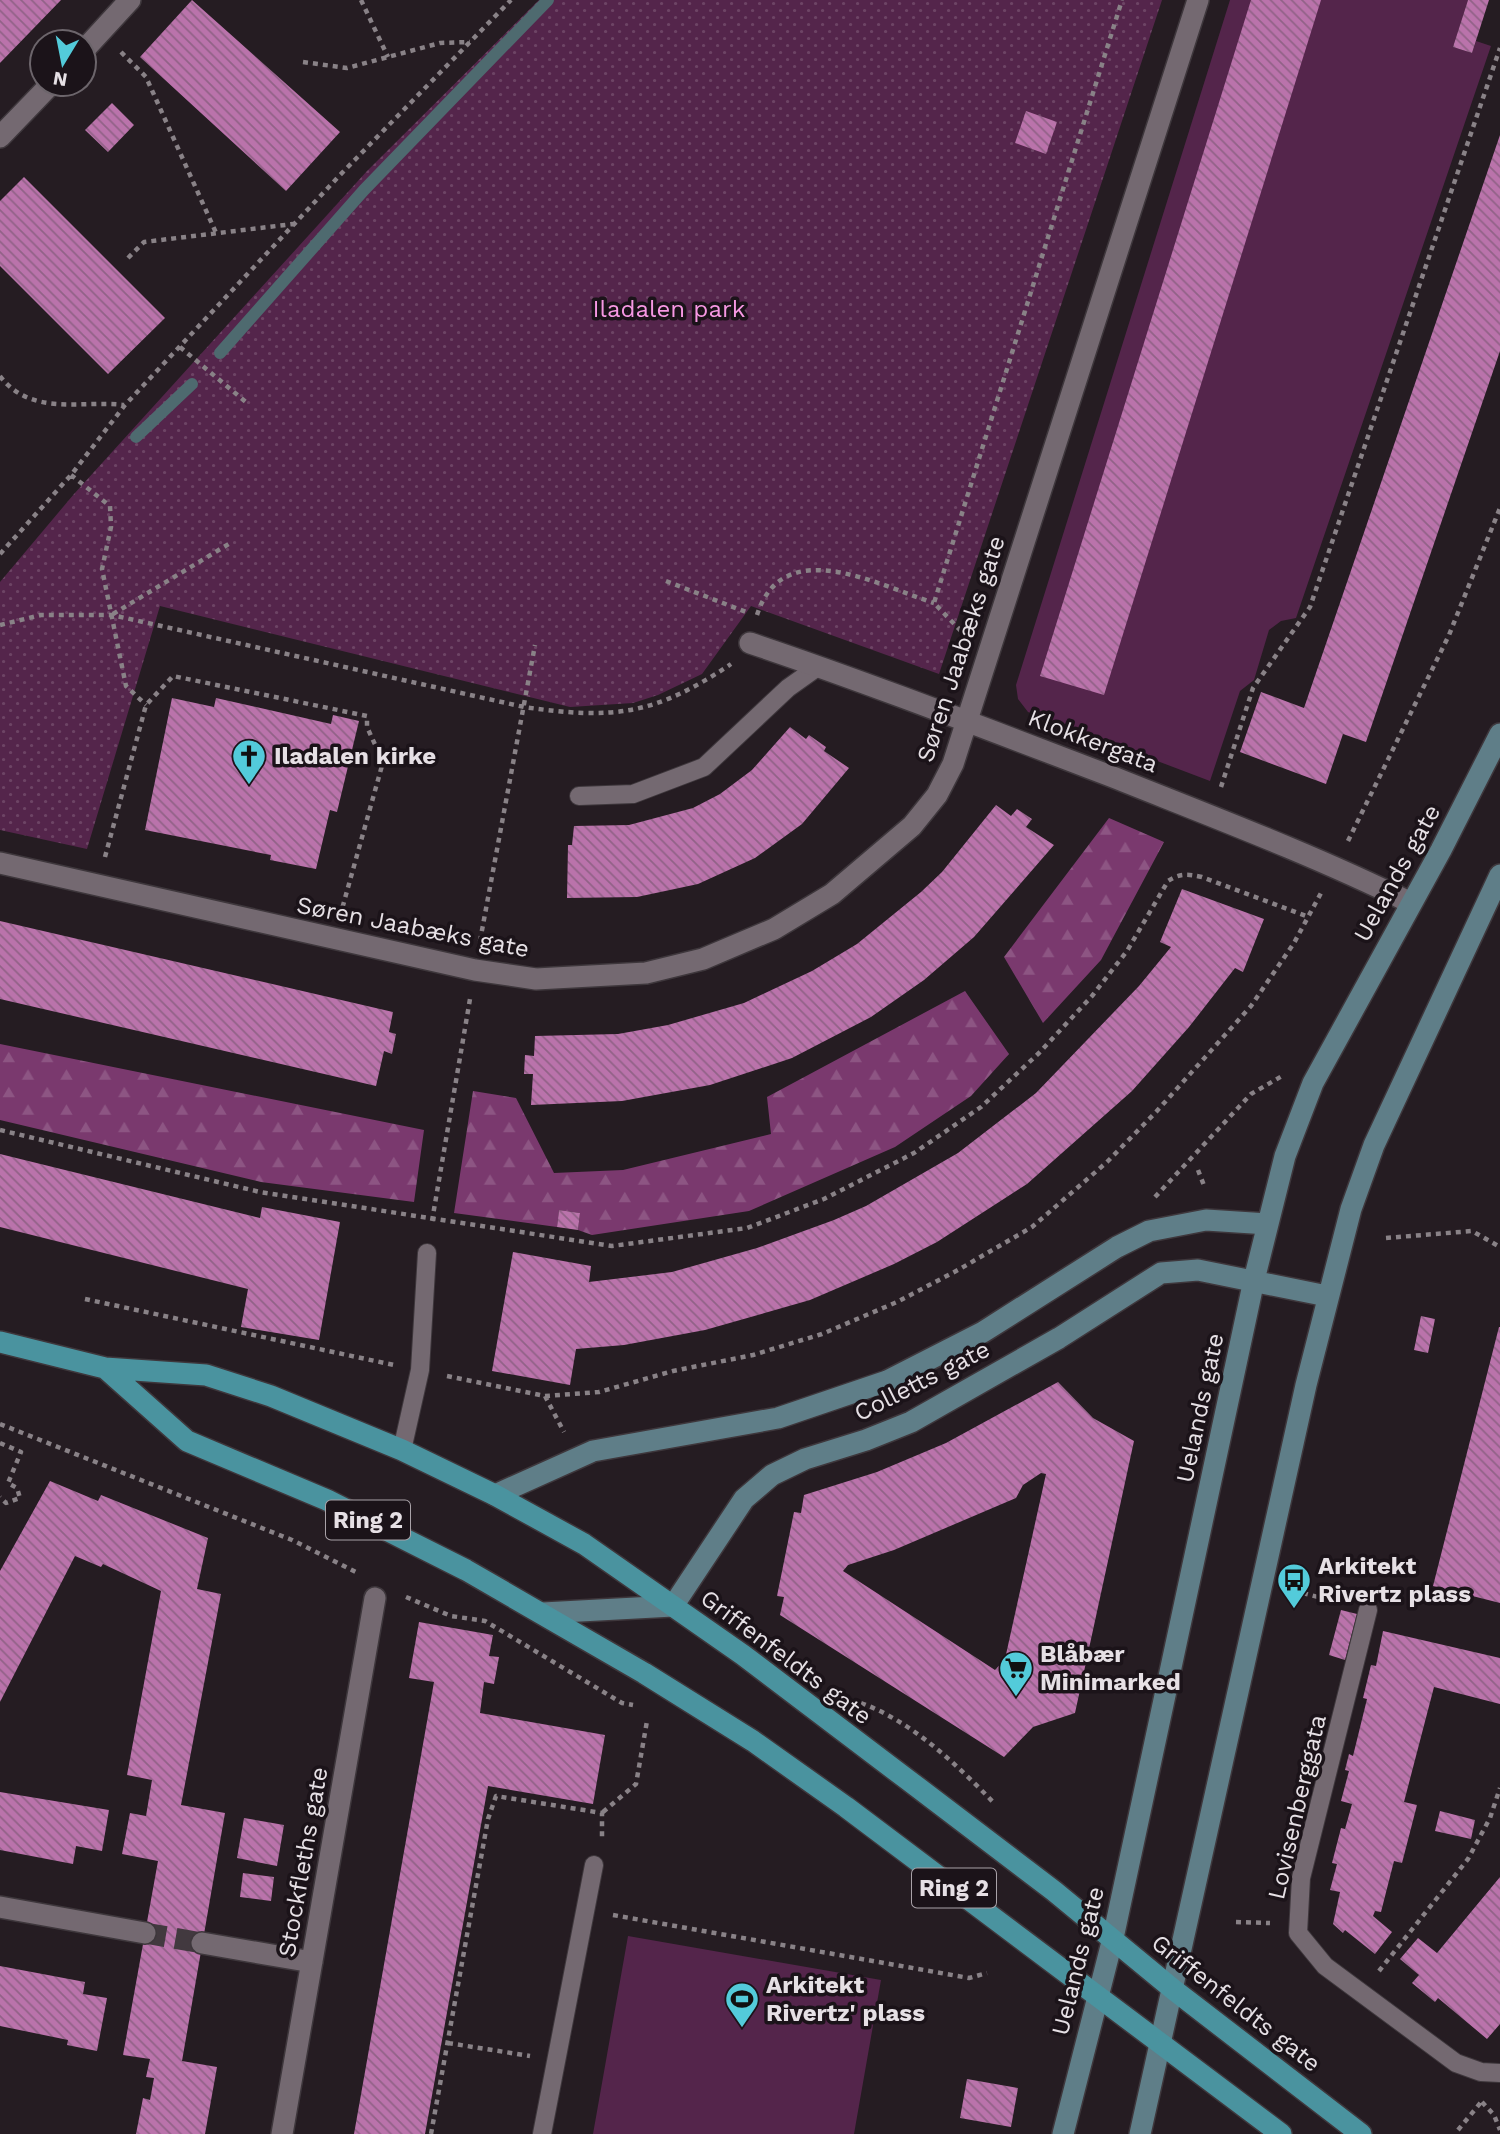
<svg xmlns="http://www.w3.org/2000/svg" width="1500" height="2134" font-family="'Work Sans',sans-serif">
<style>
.grass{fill:#54254b}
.forest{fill:url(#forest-firs)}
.park{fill:url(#park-dots)}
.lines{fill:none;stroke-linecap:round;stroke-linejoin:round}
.stream{stroke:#4e6a6f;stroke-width:12}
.building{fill:url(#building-back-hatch);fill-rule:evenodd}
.street-tunnel{stroke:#42393f;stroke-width:21;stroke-dasharray:21 10;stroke-linecap:butt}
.lane-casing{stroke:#3e373c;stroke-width:20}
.street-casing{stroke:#3e373c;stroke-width:24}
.secondary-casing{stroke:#3e373c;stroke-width:24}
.primary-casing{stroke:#3e373c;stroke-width:24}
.path{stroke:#898287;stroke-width:4.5;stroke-dasharray:5 5;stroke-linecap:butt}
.lane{stroke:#746971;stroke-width:18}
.street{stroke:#746971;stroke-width:21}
.secondary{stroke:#5f7e88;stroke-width:21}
.primary{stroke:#4a939f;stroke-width:21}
.labels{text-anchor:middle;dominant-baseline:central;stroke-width:7;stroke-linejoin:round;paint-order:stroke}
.shield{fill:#1b1319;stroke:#a9a2a8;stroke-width:2}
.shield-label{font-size:23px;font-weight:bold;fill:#e6e0e5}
.park-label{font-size:24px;fill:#f798e3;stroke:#1b1319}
.street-label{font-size:24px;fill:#e6e0e5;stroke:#1b1319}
.poi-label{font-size:24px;font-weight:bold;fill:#e6e0e5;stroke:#1b1319;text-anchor:start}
</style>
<defs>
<pattern id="forest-firs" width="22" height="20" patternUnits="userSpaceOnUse" patternTransform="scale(1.75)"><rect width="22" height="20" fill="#7a396e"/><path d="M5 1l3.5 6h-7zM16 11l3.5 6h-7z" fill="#8d5583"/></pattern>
<pattern id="park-dots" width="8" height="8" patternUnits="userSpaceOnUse" patternTransform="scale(1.75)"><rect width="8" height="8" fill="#54254b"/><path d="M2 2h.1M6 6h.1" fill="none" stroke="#6d4465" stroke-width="1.8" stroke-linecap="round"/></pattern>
<pattern id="building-back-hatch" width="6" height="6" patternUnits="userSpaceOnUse" patternTransform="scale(1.75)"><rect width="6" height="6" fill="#ba73ab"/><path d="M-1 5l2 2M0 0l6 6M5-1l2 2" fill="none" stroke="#916287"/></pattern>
</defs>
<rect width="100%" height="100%" fill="#251c22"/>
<path class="grass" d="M1230 0H1468L1453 47 1472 53 1476 41 1491 46 1296 618 1281 621 1269 630 1254 680 1240 691 1210 781 1028 712 1018 699 1016 685Z
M628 1936 881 1980 854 2134H593Z"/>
<path class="forest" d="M1109 818 1164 842 1101 960 1043 1023 1004 957Z
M965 991 1009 1054 971 1096 895 1147 749 1211 592 1235 578 1230 580 1213 559 1210 557 1227 454 1213 473 1091 516 1098 554 1173 623 1170 771 1134 767 1097Z
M0 1044 424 1130 414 1202 261 1182 0 1120Z"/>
<path class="park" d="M539 0H1162L939 674 751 606 702 674 658 695 633 703 570 707 160 606 87 849 0 830V582L74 494 367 171Z"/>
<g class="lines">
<path class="stream" d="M220 353 364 190 548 0
M136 437 192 384"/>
</g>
<path class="building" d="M0 0H61L0 63Z
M192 0 340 132 286 191 140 57Z
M1251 0H1321L1104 695 1040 676Z
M1468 0H1489L1472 53 1453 47Z
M112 103 134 125 108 152 85 130Z
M1026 111 1057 122 1046 154 1015 143Z
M1500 135V351L1366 742 1343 734 1326 784 1240 752 1261 692 1304 708Z
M24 177 165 318 108 374 0 266V201Z
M172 698 214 707 216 698 331 724 333 715 359 721 337 812 330 810 316 869 270 860 271 855 145 830Z
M790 727 806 739 809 735 826 747 824 751 849 768 802 824 755 858 698 884 637 897 567 898 568 845H572L574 826 629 825 693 808 720 794 752 770Z
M996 805 1011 816 1017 809 1032 819 1026 827 1054 845 974 937 924 980 871 1017 792 1058 710 1085 622 1101 531 1105 533 1074H524L525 1055 534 1056 535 1036 618 1034 668 1025 744 1003 812 971 857 944 921 892 942 872Z
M1182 889 1264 919 1243 972 1235 968 1189 1027 1132 1091 1027 1184 937 1242 894 1264 810 1300 705 1330 624 1345 576 1349 570 1385 492 1371 513 1252 591 1266 589 1282 672 1272 757 1248 834 1220 866 1206 958 1153 1036 1093 1139 986 1171 947 1160 942Z
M0 921 393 1012 389 1032 396 1034 392 1054 384 1051 376 1086 0 999Z
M0 1154 260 1218 262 1207 340 1222 319 1340 241 1327 248 1289 0 1227Z
M559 1210 580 1213 578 1230 557 1227Z
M1421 1316 1435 1319 1428 1353 1414 1350Z
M1499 1327H1500V1603L1433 1586Z
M1058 1382 1093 1418 1134 1441 1075 1713 1033 1727 1004 1757 780 1615 784 1597 777 1596 794 1512 801 1513 804 1495 877 1472 946 1443ZM1041 1473 1046 1474 1005 1659 995 1670 843 1571 848 1565 894 1550 1016 1498 1023 1485Z
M50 1481 98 1501 101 1495 208 1538 197 1589 221 1594 181 1805 225 1813 182 2061 217 2067 205 2134H136L143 2098 150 2100 154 2078 146 2077 150 2059 123 2055 158 1861 122 1854 130 1813 146 1816 152 1780 127 1775 161 1591 103 1564 101 1567 75 1556 0 1702V1571Z
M1341 1610 1357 1614 1345 1660 1329 1655Z
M419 1622 493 1635 489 1656 499 1657 494 1684 484 1682 480 1713 605 1735 593 1804 488 1786 425 2134H354L434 1682 409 1678Z
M1383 1631 1500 1658V1704L1434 1687 1404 1802 1417 1805 1402 1863 1394 1861 1381 1912 1375 1911 1373 1916 1392 1932 1375 1954 1345 1930 1343 1933 1333 1924 1340 1892 1330 1890 1337 1864 1332 1863 1341 1828 1345 1829 1352 1804 1341 1801 1349 1771 1345 1770 1349 1754 1353 1756 1367 1699 1363 1698 1371 1665 1376 1666Z
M0 1792 109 1810 102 1851 76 1846 73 1864 0 1850Z
M1440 1811 1475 1820 1471 1839 1435 1831Z
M244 1818 284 1825 277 1866 237 1858Z
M243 1873 274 1877 271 1901 240 1897Z
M1500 1877V2024L1487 2039 1438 1998 1435 2002 1412 1983 1419 1975 1400 1959 1418 1938 1437 1953Z
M0 1966 85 1982 83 1994 107 1998 97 2051 67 2045 68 2040 0 2026Z
M967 2079 1018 2088 1011 2127 960 2118Z"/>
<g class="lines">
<path class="street-tunnel" d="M145 1933 202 1943"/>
<g class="lane-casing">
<path id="lane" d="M579 796 633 794 704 767 788 688 819 666
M402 1450 420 1370 427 1253
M1368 1610 1301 1878 1298 1933 1325 1966 1456 2063 1481 2072 1500 2073
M542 2134 594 1865"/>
</g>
<g class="street-casing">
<path id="street" d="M84 50 130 0
M0 137 51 84
M750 643C872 684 992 731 1113 777 1213 817 1314 855 1411 903
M0 863 475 970 536 979 646 973 703 959 774 929 832 894 912 826 937 795 953 764 1198 0
M0 1907 145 1933
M202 1943 312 1962
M282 2134 375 1598"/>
</g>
<g class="secondary-casing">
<path id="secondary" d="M495 1495 593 1451 778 1418 887 1381 983 1332 1117 1247 1149 1231 1206 1220 1268 1224
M543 1613 673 1606 744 1499 772 1475 805 1459 866 1440 911 1422 1059 1338 1161 1273 1198 1270 1327 1296
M1063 2134 1113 1938 1254 1280 1285 1156 1313 1083 1441 850 1500 734
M1140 2134 1306 1385 1351 1209 1374 1145 1500 875"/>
</g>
<g class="primary-casing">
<path id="primary" d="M0 1342 105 1368 206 1375 271 1396 402 1450 495 1495 584 1544 743 1655 908 1780 1054 1891 1174 1990 1361 2134
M105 1368 187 1441 327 1500 466 1570 644 1673 753 1741 846 1807 1281 2134"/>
</g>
<path class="path" d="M361 0 388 57
M121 52 146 77 217 235
M303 62 347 68 440 43 470 42
M128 258 144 242 293 224
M180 347 247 403
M0 376C31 417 81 400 124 405
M71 475 110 506 111 527 102 569 126 686 146 705
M0 554 71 475 125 405 340 175 511 0
M666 581 746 612
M113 614 232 542
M757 615C783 533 878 585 934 603
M0 625 41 615H112L524 707C614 720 655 715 731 664
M961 631 934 603 1122 0
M1221 787 1253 688 1310 607 1500 48
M1348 841 1449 635 1500 508
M105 857 146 705 173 676 367 716V727L383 762 342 909
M480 941 535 645
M0 1130 260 1192 612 1246 747 1228 824 1199 914 1153 981 1107 1039 1053 1092 996 1127 951 1168 881C1180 873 1188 874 1202 877L1309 917
M1198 1170 1205 1188
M1155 1197 1251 1094 1282 1076
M432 1221 470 999
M1386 1238 1472 1231 1500 1247
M85 1299 394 1365
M447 1376 545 1396 599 1392 673 1371 753 1355 822 1334 897 1302 958 1270 1032 1227 1107 1162 1156 1112 1251 1006 1294 943 1321 893
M545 1396 564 1432
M0 1424 292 1540 358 1573
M0 1443 21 1452 8 1483 17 1488 20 1498 6 1503 0 1497
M1303 1593 1340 1603
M406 1597 451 1616 485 1621 622 1703 633 1705
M861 1703C913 1722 957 1765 995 1804
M603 1812 636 1784 647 1721
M613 1915 969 1978 987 1973
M1236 1922 1270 1923
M1379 1971 1468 1859 1490 1818 1500 1788
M448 2043 530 2056
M1482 2102 1494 2115 1500 2130
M1458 2130 1482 2101
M431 2134 488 1819 496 1796 602 1813V1837"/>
<use href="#lane" class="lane"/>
<use href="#street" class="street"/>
<use href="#secondary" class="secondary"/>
<use href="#primary" class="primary"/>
</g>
<defs>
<g id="church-pin" transform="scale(1.75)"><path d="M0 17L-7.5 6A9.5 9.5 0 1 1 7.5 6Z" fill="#53cbda" stroke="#1b1319"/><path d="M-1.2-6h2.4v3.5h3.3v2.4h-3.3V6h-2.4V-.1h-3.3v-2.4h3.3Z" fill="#111"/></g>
<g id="bus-pin" transform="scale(1.75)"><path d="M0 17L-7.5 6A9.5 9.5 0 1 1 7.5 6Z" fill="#53cbda" stroke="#1b1319"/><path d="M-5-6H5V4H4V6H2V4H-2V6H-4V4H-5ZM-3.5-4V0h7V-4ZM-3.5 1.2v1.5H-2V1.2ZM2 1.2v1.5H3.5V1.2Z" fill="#111"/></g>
<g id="supermarket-pin" transform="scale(1.75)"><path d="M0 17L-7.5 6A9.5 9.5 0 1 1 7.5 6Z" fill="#53cbda" stroke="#1b1319"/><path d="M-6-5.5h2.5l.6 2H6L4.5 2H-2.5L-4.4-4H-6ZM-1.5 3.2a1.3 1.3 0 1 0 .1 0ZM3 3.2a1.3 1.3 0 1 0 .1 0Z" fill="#111"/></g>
<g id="stadium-pin" transform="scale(1.75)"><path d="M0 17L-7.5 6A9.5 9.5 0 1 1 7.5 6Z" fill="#53cbda" stroke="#1b1319"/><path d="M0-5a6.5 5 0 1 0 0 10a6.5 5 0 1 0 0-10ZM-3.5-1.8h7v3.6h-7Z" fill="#111"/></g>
</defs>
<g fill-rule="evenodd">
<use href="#church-pin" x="249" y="756"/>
<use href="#bus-pin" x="1294" y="1580"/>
<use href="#supermarket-pin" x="1016" y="1668"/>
<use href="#stadium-pin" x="742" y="1999"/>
</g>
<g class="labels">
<g class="shield">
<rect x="326" y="1500.5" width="84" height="39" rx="5"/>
<rect x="912" y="1868.5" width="84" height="39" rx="5"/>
</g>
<g class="shield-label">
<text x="368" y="1520">Ring 2</text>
<text x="954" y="1888">Ring 2</text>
</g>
<g class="park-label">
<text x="669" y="309">Iladalen park</text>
</g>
<g class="street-label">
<text transform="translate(961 649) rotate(-72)">Søren Jaabæks gate</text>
<text transform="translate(1093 741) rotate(21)">Klokkergata</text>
<text transform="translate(1397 873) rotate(-61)">Uelands gate</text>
<text transform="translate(413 927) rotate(11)">Søren Jaabæks gate</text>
<text transform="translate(922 1381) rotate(-27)">Colletts gate</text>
<text transform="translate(1200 1408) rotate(-78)">Uelands gate</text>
<text transform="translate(786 1657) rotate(37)">Griffenfeldts gate</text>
<text transform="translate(1297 1807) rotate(-77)">Lovisenberggata</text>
<text transform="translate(303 1862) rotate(-80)">Stockfleths gate</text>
<text transform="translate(1078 1961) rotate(-76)">Uelands gate</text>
<text transform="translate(1236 2003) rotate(38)">Griffenfeldts gate</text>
</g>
<g class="poi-label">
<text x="274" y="756">Iladalen kirke</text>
<text x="1318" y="1566">Arkitekt<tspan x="1318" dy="28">Rivertz plass</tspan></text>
<text x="1040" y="1654">Blåbær<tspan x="1040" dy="28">Minimarked</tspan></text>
<text x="766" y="1985">Arkitekt<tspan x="766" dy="28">Rivertz' plass</tspan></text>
</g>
</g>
<g transform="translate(63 63) rotate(190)"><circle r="33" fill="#1b1319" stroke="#6c656b" stroke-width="2"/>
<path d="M0-5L12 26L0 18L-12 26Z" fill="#53cbda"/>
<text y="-10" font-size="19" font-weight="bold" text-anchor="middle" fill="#e6e0e5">N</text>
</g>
</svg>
